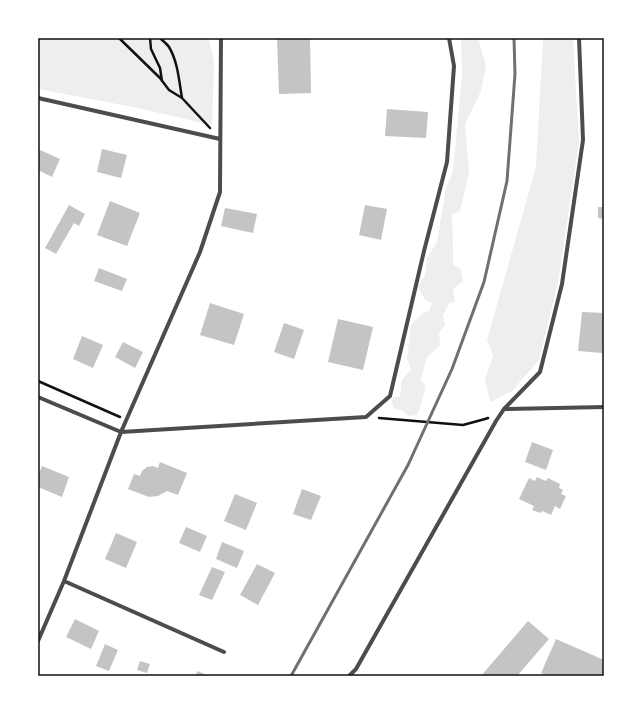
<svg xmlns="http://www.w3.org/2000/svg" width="642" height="714" font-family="Ubuntu,sans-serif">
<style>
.green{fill:#eee}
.building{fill:#c4c4c4}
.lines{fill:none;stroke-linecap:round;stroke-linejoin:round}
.path{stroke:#111;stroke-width:2.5}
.minor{stroke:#4c4c4c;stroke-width:4}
.rail{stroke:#707070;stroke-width:3}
.neatline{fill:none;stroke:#111;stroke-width:1.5}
</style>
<rect width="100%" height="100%" fill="#fff"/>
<path class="green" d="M38 38H209L214 63 212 125 133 107 38 89Z
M461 38H478L486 66 481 91 465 124 469 172 460 211 452 214 453 245V265L460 268 463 281 453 289 455 302 449 303 443 316 445 325 439 333 440 345 427 357 421 380 426 386 420 408 417 415 408 416 402 410 394 409 392 403 393 397H400L402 380 411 369 407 359 411 325 423 313 429 311 432 303 425 300 418 287 425 275 427 258 437 242 446 188 453 172 462 73Z
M544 38H573L579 142 558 283 539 360 512 391 490 402 485 379 493 356 487 340 536 167 543 39Z"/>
<path class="building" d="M277 38H310L311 93 279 94Z
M387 109 428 112 426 138 385 136Z
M38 149 60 159 52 177 38 170Z
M102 149 127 155 121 178 97 172Z
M110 201 140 213 127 246 97 235Z
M69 205 85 214 79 226 74 223 56 254 45 248Z
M365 205 387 209 381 240 359 235Z
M598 207H604V219L598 218Z
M225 208 257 214 253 233 221 226Z
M99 268 127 279 122 291 94 281Z
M210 303 244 314 234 345 200 335Z
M582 312 604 313V335L602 353 578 351Z
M338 319 373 327 363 370 328 362Z
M284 323 304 330 294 359 274 352Z
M82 336 103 345 93 368 73 359Z
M123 342 143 352 135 368 115 357Z
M532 442 553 450 546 470 525 462Z
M160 462 187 473 178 495 167 491 158 496 149 497 128 489 134 474 140 476 142 471 147 467 153 466 158 468Z
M42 466 69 477 62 497 38 487V476Z
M537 477 546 481 548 478 560 484 559 488 563 490 561 494 566 496 560 509 555 506 551 515 542 511 540 513 532 510 534 506 519 499 529 478 535 481Z
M302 489 321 496 311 520 293 514Z
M235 494 257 503 246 530 224 521Z
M186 527 207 536 200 552 179 543Z
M116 533 137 542 126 568 105 559Z
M222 542 244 551 237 568 216 559Z
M257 564 275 573 258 605 240 595Z
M212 567 225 572 212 600 199 595Z
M75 619 99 631 91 649 66 637Z
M528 621 549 639 517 676H481Z
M556 639 604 660V676H548L541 673Z
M105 644 118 650 109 671 96 666Z
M140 661 150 664 147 673 137 670Z
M198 671 208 676H195Z"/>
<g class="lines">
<path class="path" d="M119 38 160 78 169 90 182 98 210 128
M150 38 151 49 160 68 162 81
M160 38C163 41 167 44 169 47 178 62 179 81 182 98
M38 381 120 417
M379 418 463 425 485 419 488 418"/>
<path class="minor" d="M38 98 220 139
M38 397 121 432 366 417 390 396 424 251 447 162 454 66 449 38
M504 409 604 407
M64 581 224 652
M38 641 64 581 121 432 200 252 220 192 221 38
M349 676 356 669 496 421 504 409 540 372 562 284 583 140 579 38"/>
<path class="rail" d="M291 676 408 465 452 369 484 282 507 181 515 74 514 38"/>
</g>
<rect width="642" height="714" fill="none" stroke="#ffffff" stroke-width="78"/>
<rect x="39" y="39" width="564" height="636" class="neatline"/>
</svg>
